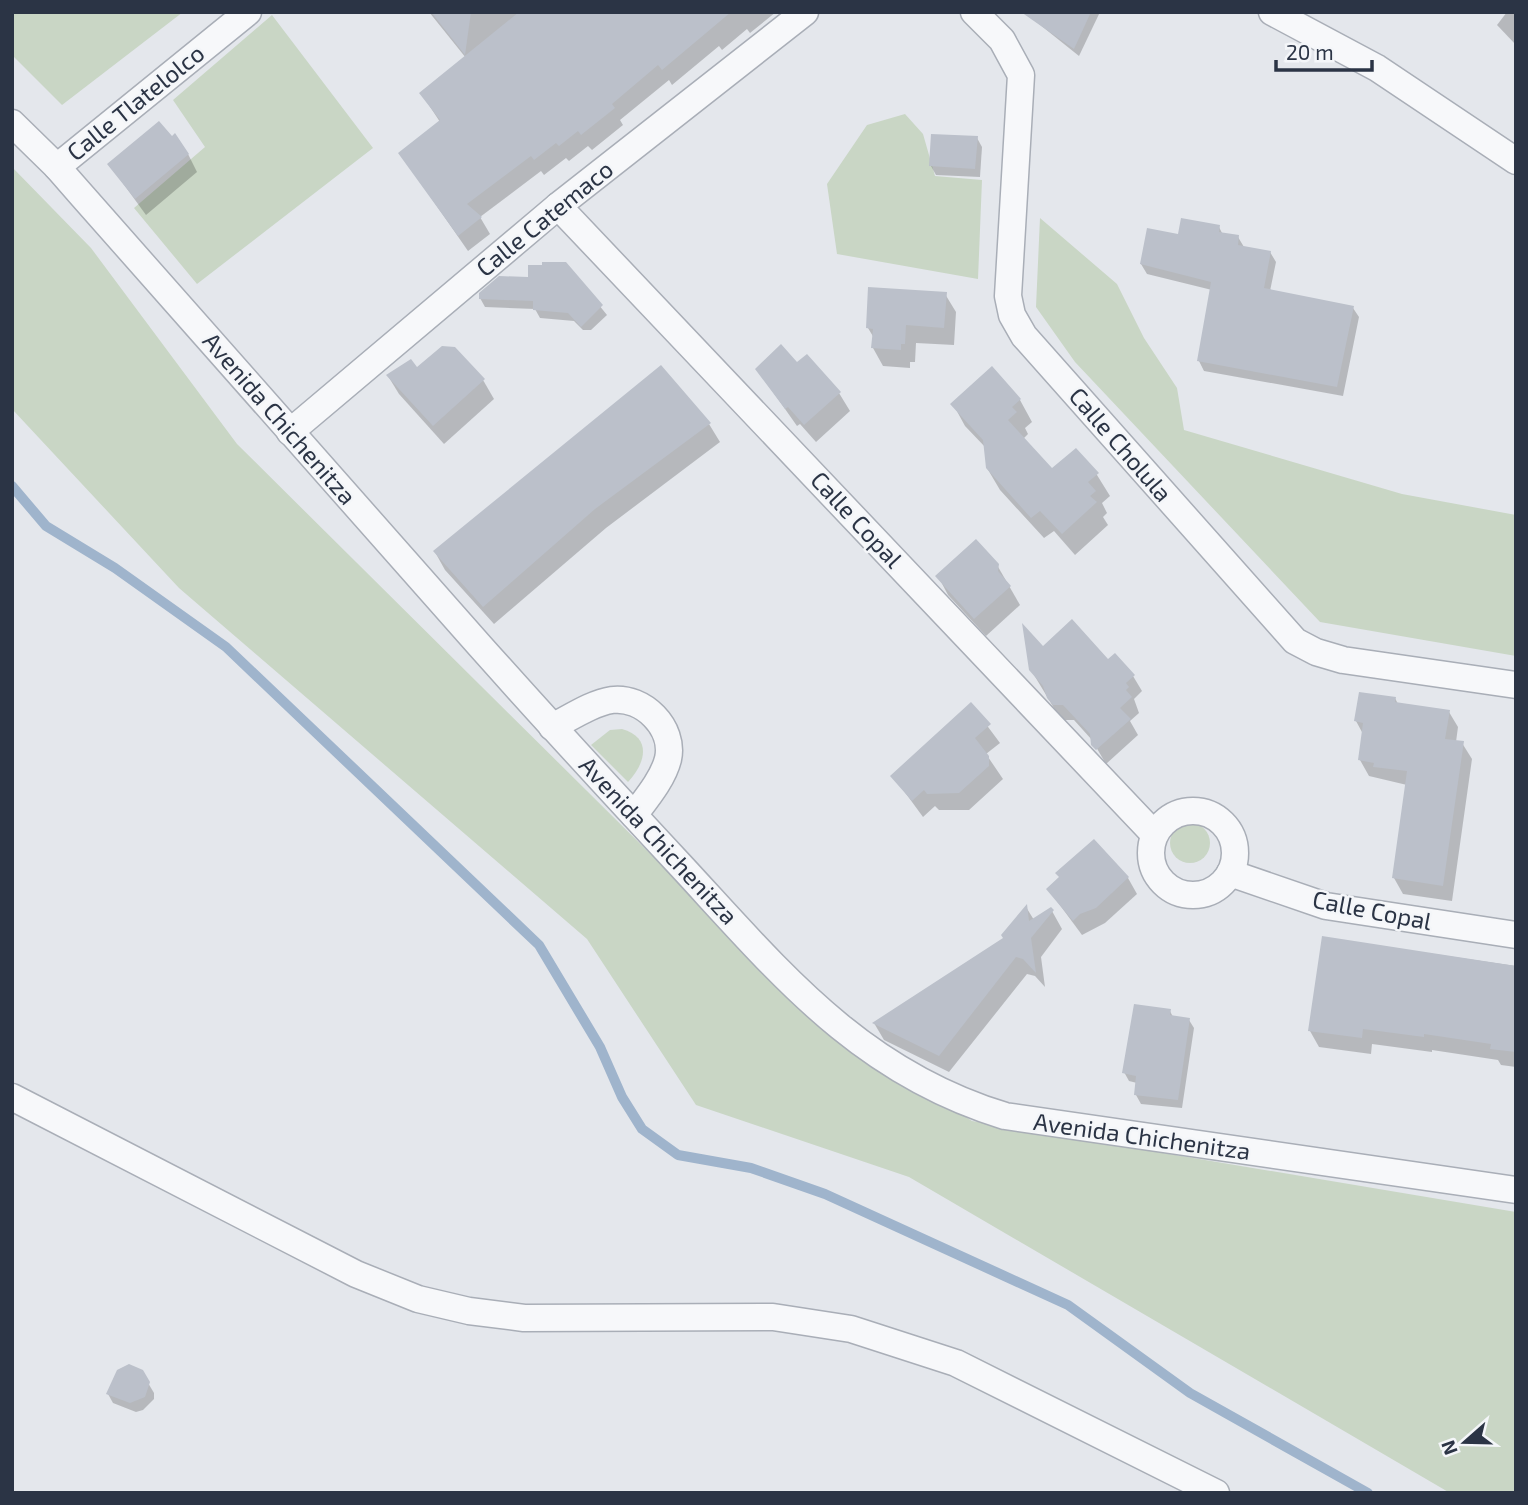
<svg xmlns="http://www.w3.org/2000/svg" width="1528" height="1505" font-family="'Exo 2',sans-serif">
	<style>
		.green { fill: #c9d6c5 }
		.shadow { fill: #0003 }
		.lines { fill: none; stroke-linecap: round; stroke-linejoin: round }
		.stream { stroke: #9fb4cc; stroke-width: 10 }
		.building { fill: #bbc0ca }
		.street-casing { stroke: #a9aeb7; stroke-width: 29 }
		.street { stroke: #f7f8fa; stroke-width: 26 }
		.labels { text-anchor: middle; stroke-width: 5; stroke-linejoin: round; paint-order: stroke }
		.street-label { font-size: 24px; fill: #2b3445; stroke: #f4f6f9 }
	</style>
	<rect width="100%" height="100%" fill="#e4e7ec"/>
	<g class="green">
		<path d="M 12,12 L 183,12 L 62,105 L 12,55 Z"/>
		<path d="M 272,15 L 373,148 L 197,284 L 134,208 L 205,147 L 173,100 Z"/>
		<path d="M 905,114 L 923,134 L 935,176 L 982,180 L 978,279 L 837,254 L 827,184 L 867,125 Z"/>
		<path d="M 12,167 L 91,248 L 237,444 L 818,1020 L 972,1121 L 1516,1212 L 1516,1493 L 1450,1493 L 909,1177 L 696,1105 L 587,939 L 179,588 L 12,409 Z"/>
		<path d="M 1040,218 L 1117,284 L 1144,338 L 1177,388 L 1184,430 L 1402,494 L 1516,515 L 1516,656 L 1320,622 L 1075,362 L 1036,307 Z"/>
		<path d="M 622,729 C 653,738 645,764 628,782 L 591,745 L 610,730 Z"/>
		<circle cx="1190" cy="843" r="20"/>
	</g>
	<g class="shadow">
		<path d="M 429,12 L 776,12 L 750,33 L 747,29 L 722,50 L 719,46 L 672,85 L 669,80 L 620,120 L 623,125 L 592,150 L 588,146 L 569,161 L 566,158 L 544,175 L 541,171 L 480,217 L 490,234 L 468,251 L 400,153 L 440,122 L 421,93 L 466,58 Z"/>
		<path d="M 1024,12 L 1100,12 L 1079,56 Z"/>
		<path d="M 1507,12 L 1516,12 L 1516,45 L 1497,25 Z"/>
		<path d="M 977,138 L 982,147 L 980,177 L 936,175 L 931,166 Z"/>
		<path d="M 188,154 L 197,172 L 146,215 L 109,164 Z"/>
		<path d="M 1219,227 L 1223,235 L 1238,237 L 1244,247 L 1270,252 L 1276,262 L 1270,291 L 1353,308 L 1359,317 L 1343,396 L 1204,371 L 1199,361 L 1212,290 L 1147,274 L 1141,264 L 1179,236 Z"/>
		<path d="M 566,264 L 607,315 L 591,330 L 583,330 L 574,321 L 540,318 L 535,309 L 485,307 L 480,298 Z"/>
		<path d="M 945,294 L 956,312 L 954,345 L 916,343 L 915,362 L 910,362 L 910,368 L 883,366 L 873,348 L 874,338 L 868,328 Z"/>
		<path d="M 797,365 L 839,393 L 850,411 L 816,442 L 800,424 L 797,426 L 757,369 Z"/>
		<path d="M 417,369 L 483,380 L 494,399 L 444,444 L 399,394 L 388,376 Z"/>
		<path d="M 992,369 L 1020,400 L 1032,422 L 1025,428 L 1028,434 L 1023,439 L 1051,470 L 1076,451 L 1097,475 L 1110,496 L 1102,503 L 1107,513 L 1103,517 L 1108,525 L 1075,555 L 1054,531 L 1044,538 L 1000,490 L 987,468 L 986,448 L 965,426 L 953,404 Z"/>
		<path d="M 709,424 L 720,442 L 606,528 L 494,624 L 445,570 L 435,552 Z"/>
		<path d="M 997,565 L 1020,605 L 986,636 L 948,595 L 938,576 Z"/>
		<path d="M 1043,649 L 1108,662 L 1133,676 L 1142,691 L 1134,699 L 1139,713 L 1130,721 L 1138,735 L 1106,764 L 1092,740 L 1074,720 L 1064,720 L 1057,713 L 1031,670 Z"/>
		<path d="M 1395,698 L 1398,704 L 1449,712 L 1458,727 L 1456,742 L 1462,743 L 1472,759 L 1452,901 L 1403,894 L 1394,878 L 1407,785 L 1369,776 L 1360,760 L 1363,734 L 1356,721 Z"/>
		<path d="M 971,704 L 1000,743 L 986,754 L 1003,779 L 969,810 L 939,810 L 935,806 L 923,817 L 893,776 Z"/>
		<path d="M 1094,841 L 1128,878 L 1137,894 L 1105,923 L 1082,935 L 1048,889 Z"/>
		<path d="M 1026,907 L 1034,920 L 1052,911 L 1062,929 L 1041,957 L 1045,987 L 1035,976 L 1027,974 L 949,1072 L 884,1040 L 874,1023 L 1005,939 Z"/>
		<path d="M 1323,938 L 1516,966 L 1516,1067 L 1501,1065 L 1498,1060 L 1432,1050 L 1432,1052 L 1372,1044 L 1371,1054 L 1319,1047 L 1310,1031 Z"/>
		<path d="M 1170,1011 L 1173,1017 L 1189,1020 L 1194,1028 L 1182,1108 L 1141,1104 L 1136,1095 L 1137,1083 L 1129,1081 L 1124,1072 Z"/>
		<path d="M 141,1371 L 154,1393 L 154,1399 L 143,1410 L 136,1412 L 113,1403 L 108,1394 Z"/>
	</g>
	<g class="lines">
		<path class="stream" d="M 12,486 L 46,526 L 115,568 L 226,647 L 539,945 L 600,1047 L 622,1097 L 642,1129 L 678,1155 L 751,1168 L 825,1194 L 1068,1305 L 1190,1393 L 1368,1493"/>
	</g>
	<g class="building">
		<path d="M 431,12 L 471,12 L 465,55 Z"/>
		<path d="M 519,12 L 731,12 L 662,70 L 658,65 L 612,104 L 615,108 L 581,135 L 578,131 L 559,146 L 556,143 L 534,160 L 531,156 L 467,204 L 482,217 L 458,236 L 398,153 L 440,120 L 419,93 Z"/>
		<path d="M 1021,12 L 1091,12 L 1074,49 Z"/>
		<path d="M 159,121 L 172,136 L 175,133 L 189,154 L 135,199 L 107,164 Z"/>
		<path d="M 931,134 L 978,136 L 975,169 L 929,166 Z"/>
		<path d="M 1181,218 L 1220,225 L 1219,232 L 1239,235 L 1238,245 L 1271,251 L 1264,288 L 1354,306 L 1337,387 L 1197,361 L 1211,282 L 1140,264 L 1147,228 L 1178,234 Z"/>
		<path d="M 542,262 L 566,262 L 603,305 L 581,327 L 568,313 L 533,310 L 533,301 L 479,299 L 479,293 L 499,276 L 528,277 L 528,265 L 542,265 Z"/>
		<path d="M 868,287 L 947,292 L 944,328 L 906,325 L 905,344 L 901,344 L 901,350 L 871,348 L 873,329 L 866,328 Z"/>
		<path d="M 781,344 L 797,362 L 807,354 L 841,392 L 804,425 L 788,407 L 785,409 L 755,369 Z"/>
		<path d="M 442,346 L 455,347 L 485,379 L 433,426 L 386,375 L 411,359 L 417,367 Z"/>
		<path d="M 661,365 L 711,423 L 595,509 L 483,607 L 433,551 Z"/>
		<path d="M 992,366 L 1021,399 L 1012,407 L 1017,412 L 1008,420 L 1052,468 L 1076,448 L 1099,473 L 1088,482 L 1096,491 L 1090,496 L 1097,502 L 1062,534 L 1040,511 L 1031,518 L 986,468 L 983,440 L 950,404 Z"/>
		<path d="M 976,539 L 999,564 L 998,571 L 1011,586 L 974,619 L 935,576 Z"/>
		<path d="M 1072,619 L 1108,659 L 1115,653 L 1135,675 L 1126,683 L 1129,687 L 1126,690 L 1132,697 L 1120,708 L 1131,719 L 1096,750 L 1091,745 L 1090,734 L 1063,705 L 1053,705 L 1047,698 L 1043,686 L 1029,670 L 1022,623 L 1043,646 Z"/>
		<path d="M 1359,692 L 1396,697 L 1395,702 L 1450,710 L 1445,739 L 1464,741 L 1443,886 L 1392,878 L 1407,771 L 1373,767 L 1374,763 L 1358,760 L 1363,723 L 1354,721 Z"/>
		<path d="M 971,702 L 991,724 L 975,738 L 989,756 L 989,766 L 959,793 L 927,794 L 924,790 L 912,801 L 890,776 Z"/>
		<path d="M 1094,839 L 1129,877 L 1096,908 L 1080,914 L 1073,921 L 1046,889 L 1059,877 L 1055,873 Z"/>
		<path d="M 1027,904 L 1029,921 L 1051,907 L 1054,910 L 1031,938 L 1036,973 L 1023,959 L 1016,957 L 939,1056 L 872,1023 L 1003,938 L 1001,935 Z"/>
		<path d="M 1322,936 L 1516,966 L 1516,1052 L 1490,1049 L 1491,1044 L 1424,1034 L 1424,1037 L 1363,1029 L 1362,1038 L 1308,1031 Z"/>
		<path d="M 1134,1004 L 1171,1009 L 1170,1015 L 1190,1018 L 1178,1100 L 1134,1095 L 1136,1076 L 1122,1073 Z"/>
		<path d="M 129,1364 L 143,1370 L 150,1382 L 145,1397 L 130,1403 L 106,1394 L 117,1370 Z"/>
	</g>
	<g class="lines">
		<defs>
			<g id="street">
				<path d="M 974,12 L 1002,40 L 1021,75 L 1008,296 L 1012,315 L 1024,336 L 1295,641 L 1316,652 L 1343,660 L 1516,685"/>
				<path d="M 1272,12 L 1377,68 L 1516,161"/>
				<path d="M 12,123 L 57,167 C 197,327 338,486 480,646 C 546,720 614,794 682,867 C 780,973 860,1072 1005,1116 L 1516,1190"/>
				<path d="M 57,167 L 248,12"/>
				<path d="M 558,206 L 1154,834"/>
				<path d="M 290,432 L 558,206 L 805,12"/>
				<path d="M 552,727 C 570,718 592,703 612,700 C 643,696 675,728 668,759 C 663,779 646,799 634,815"/>
				<circle cx="1193" cy="853" r="42"/>
				<path d="M 1230,873 L 1326,906 L 1516,935"/>
				<path d="M 12,1097 L 356,1274 L 418,1299 L 469,1311 L 524,1318 L 773,1317 L 851,1329 L 956,1363 L 1216,1493"/>
			</g>
		</defs>
		<use href="#street" class="street-casing"/>
		<use href="#street" class="street"/>
	</g>
	<g class="labels">
		<g class="street-label">
			<text transform="translate(136 103) rotate(-39)" y="8">Calle Tlatelolco</text>
			<text transform="translate(545 219) rotate(-39)" y="8">Calle Catemaco</text>
			<text transform="translate(279 419) rotate(49)" y="8">Avenida Chichenitza</text>
			<text transform="translate(1120 445) rotate(49)" y="8">Calle Cholula</text>
			<text transform="translate(856 520) rotate(47)" y="8">Calle Copal</text>
			<text transform="translate(658 841) rotate(47)" y="8">Avenida Chichenitza</text>
			<text transform="translate(1372 911) rotate(11)" y="8">Calle Copal</text>
			<text transform="translate(1142 1137) rotate(8)" y="8">Avenida Chichenitza</text>
		</g>
	</g>
	<rect width="1528" height="1505" fill="none" stroke="#2b3445" stroke-width="28"/>
	<g transform="translate(1465 1442) rotate(250)" stroke="#f4f6f9" stroke-width="5" paint-order="stroke">
	<path d="M0-5L12 26L0 18L-12 26Z" fill="#2b3445"/>
	<text y="-10" font-size="19" font-weight="bold" text-anchor="middle" fill="#2b3445">N</text>
	</g>
	<path d="M1276 60v10h96v-10" fill="none" stroke="#2b3445" stroke-width="3.5"/>
	<text x="1286" y="60" font-size="21" fill="#2b3445" stroke="#f4f6f9" stroke-width="5" paint-order="stroke">20 m</text>
</svg>
